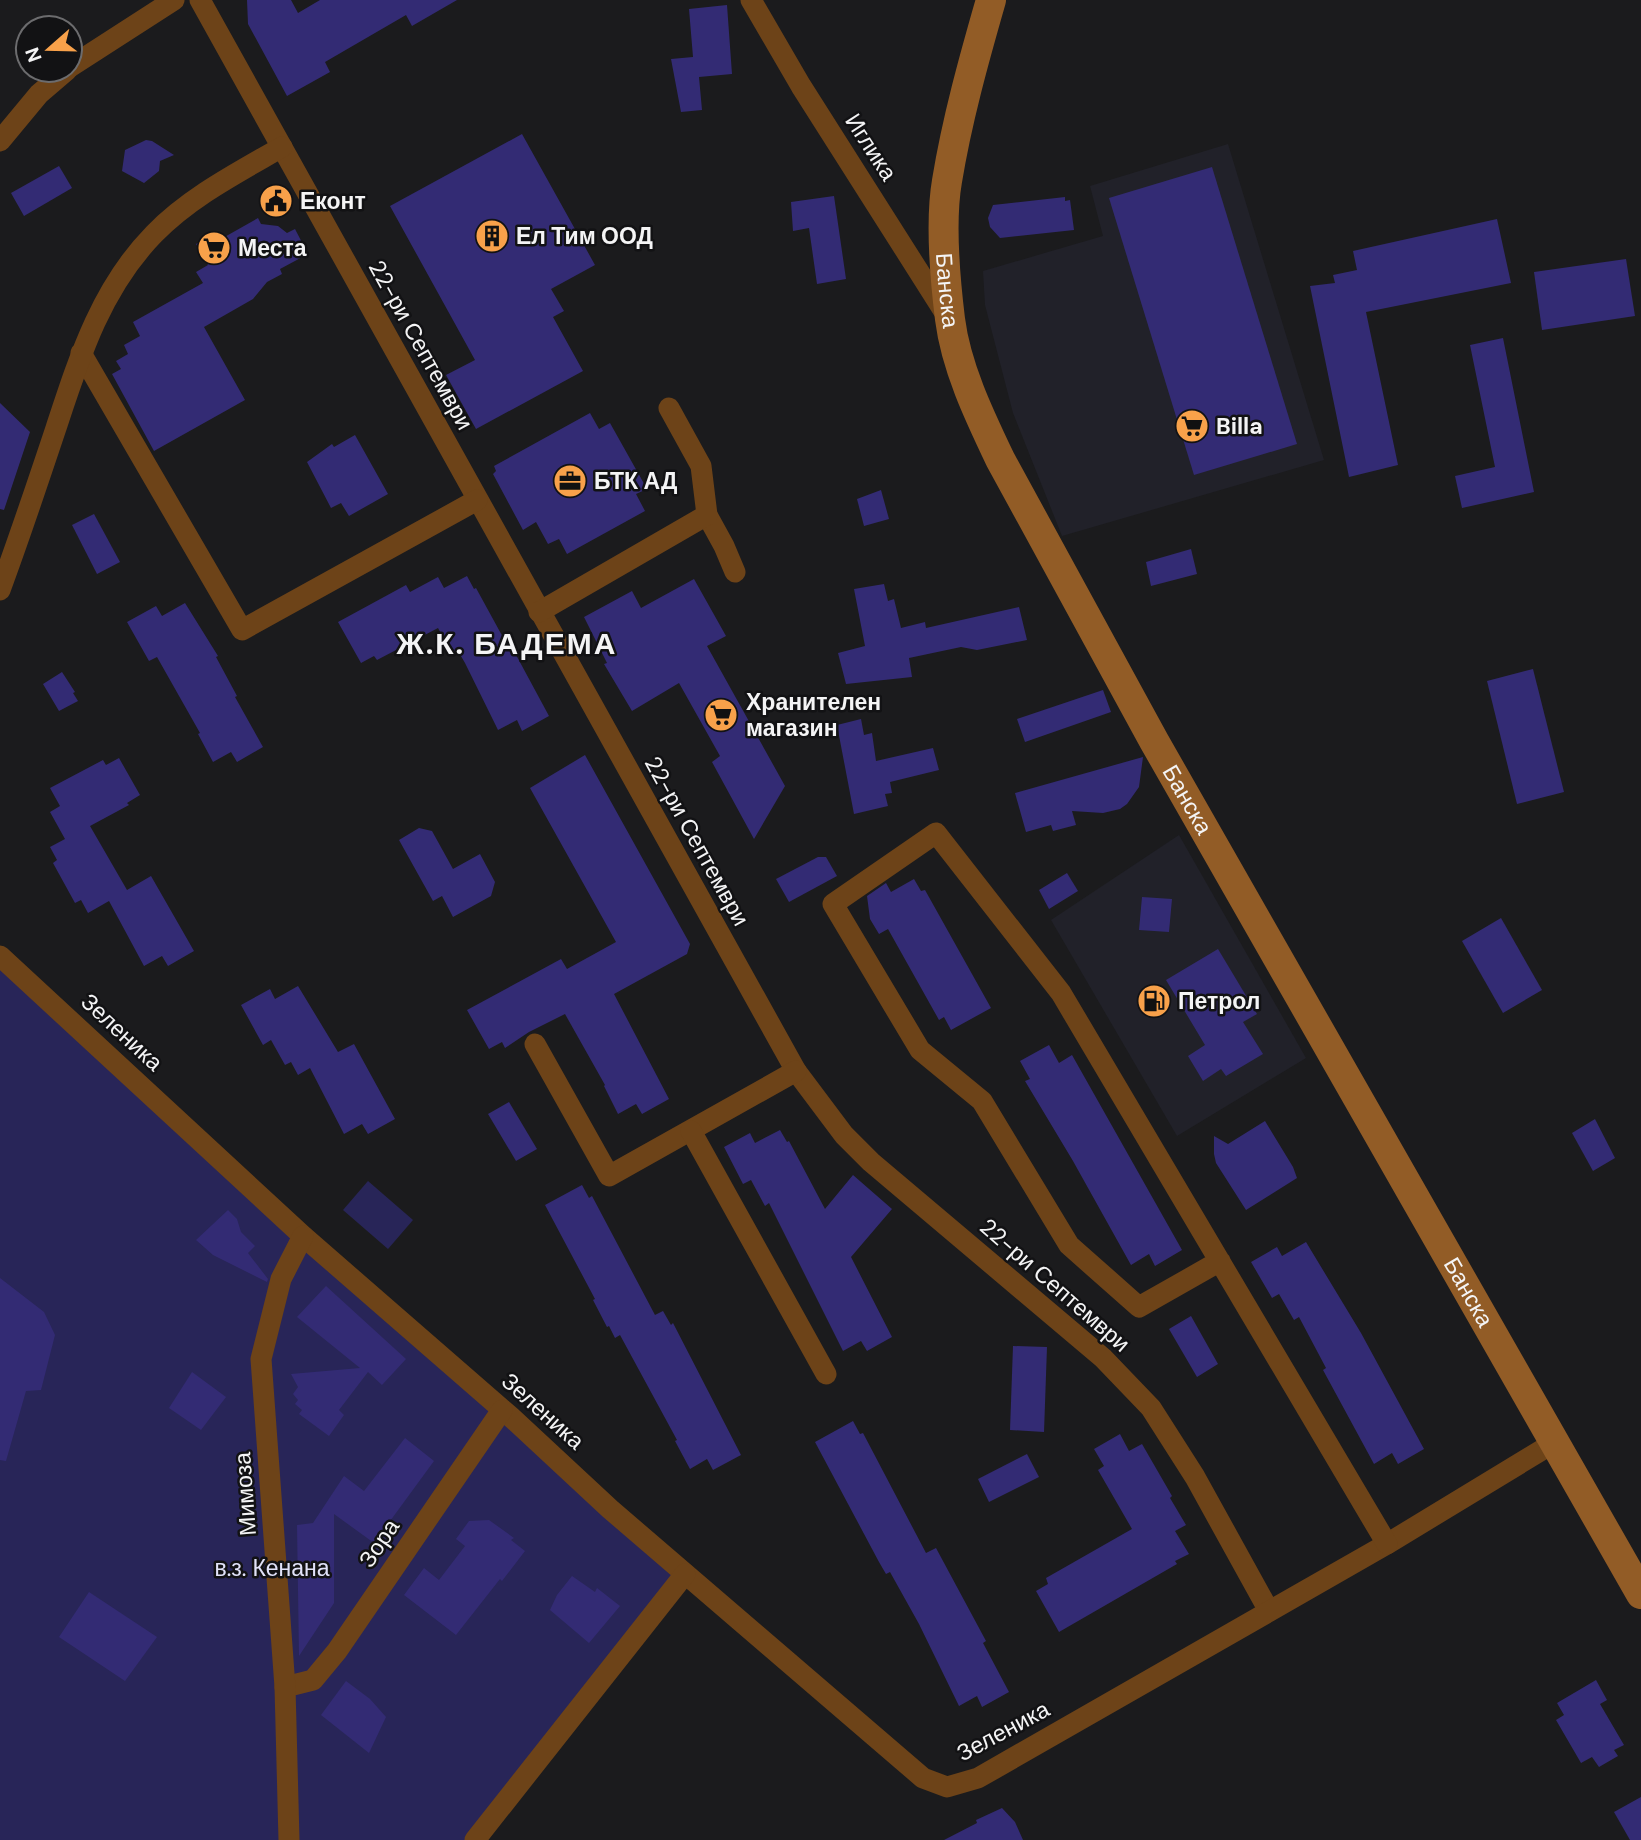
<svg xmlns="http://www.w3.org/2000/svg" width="1641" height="1840" font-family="'DM Sans',sans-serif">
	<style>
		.built { fill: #212129 }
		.green { fill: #282558 }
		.building { fill: #332b74 }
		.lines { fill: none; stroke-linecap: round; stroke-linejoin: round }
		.street { stroke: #6d4318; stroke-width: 21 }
		.secondary { stroke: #925c26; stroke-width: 30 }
		.labels { text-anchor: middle; stroke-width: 5; stroke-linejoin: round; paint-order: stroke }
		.street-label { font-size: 23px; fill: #f4f4f5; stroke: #121214 }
		.poi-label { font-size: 23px; font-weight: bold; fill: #f4f4f5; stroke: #121214; text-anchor: start }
		.park-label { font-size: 23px; fill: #e1e2f9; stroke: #121214 }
		.district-label { font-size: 30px; font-weight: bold; letter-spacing: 2px; fill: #f4f4f5; stroke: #121214 }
	</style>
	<rect width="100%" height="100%" fill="#1b1b1d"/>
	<g class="built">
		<path d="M 1228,144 L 1324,460 L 1062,536 L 1013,413 L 985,305 L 983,271 L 1103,236 L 1090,186 Z"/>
		<path d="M 1179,835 L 1306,1058 L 1177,1136 L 1051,920 Z"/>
	</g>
	<g class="green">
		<path d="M 0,953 L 685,1574 L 482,1840 L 0,1840 Z"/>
		<path d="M 368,1181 L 413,1220 L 388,1249 L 343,1210 Z"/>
	</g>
	<g class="building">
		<path d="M 247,0 L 291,0 L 298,13 L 320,0 L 457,0 L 412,26 L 406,15 L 325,62 L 330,72 L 287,96 L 248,24 Z"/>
		<path d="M 727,5 L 732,74 L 699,77 L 702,110 L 681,112 L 671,59 L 693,57 L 689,9 Z"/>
		<path d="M 522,134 L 595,265 L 551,289 L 564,311 L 553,317 L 583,371 L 476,429 L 446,375 L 475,360 L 390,206 Z"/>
		<path d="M 146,140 L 152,141 L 174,155 L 160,161 L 159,171 L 144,183 L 122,171 L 125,150 Z"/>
		<path d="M 59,166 L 72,188 L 24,216 L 11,193 Z"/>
		<path d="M 1212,167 L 1297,444 L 1194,475 L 1109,198 Z"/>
		<path d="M 834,196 L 846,279 L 817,284 L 809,228 L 793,231 L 791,202 Z"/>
		<path d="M 1065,197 L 1065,201 L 1070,200 L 1074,230 L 1000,238 L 990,227 L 988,218 L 993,205 Z"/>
		<path d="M 258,218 L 261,224 L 278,226 L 287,233 L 295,229 L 308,254 L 280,269 L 282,274 L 267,282 L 253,299 L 204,327 L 245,400 L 154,451 L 112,374 L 121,369 L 116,361 L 128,354 L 124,345 L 140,336 L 133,322 L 203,283 L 196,272 L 208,265 L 196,244 L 217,232 L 221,239 Z"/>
		<path d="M 1497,219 L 1511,283 L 1366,312 L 1398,465 L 1349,477 L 1310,286 L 1335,283 L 1333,275 L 1357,270 L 1353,251 Z"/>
		<path d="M 1626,259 L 1635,316 L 1542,330 L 1534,272 Z"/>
		<path d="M 1503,338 L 1534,492 L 1462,508 L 1455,476 L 1495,467 L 1470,345 Z"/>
		<path d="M 0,403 L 30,432 L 4,510 L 0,509 Z"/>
		<path d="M 590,413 L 599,429 L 610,423 L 647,489 L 636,494 L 645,511 L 567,554 L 559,539 L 548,544 L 536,522 L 523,530 L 493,474 L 496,471 L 494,466 Z"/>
		<path d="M 355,435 L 388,494 L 349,516 L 341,503 L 331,508 L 307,462 L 332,444 L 334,447 Z"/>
		<path d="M 881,490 L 889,519 L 864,526 L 857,499 Z"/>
		<path d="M 94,514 L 120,562 L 97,574 L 72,525 Z"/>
		<path d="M 1191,549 L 1197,574 L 1151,586 L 1146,562 Z"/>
		<path d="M 467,576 L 474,589 L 476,588 L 505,641 L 508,640 L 549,716 L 522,731 L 517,720 L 498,730 L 465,663 L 458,651 L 452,654 L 438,628 L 377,660 L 374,656 L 361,663 L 338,622 L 406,585 L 410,592 L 438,577 L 444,588 Z"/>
		<path d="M 694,579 L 726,636 L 707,646 L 785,786 L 754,839 L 712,762 L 720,756 L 679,683 L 632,711 L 604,664 L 607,663 L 584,617 L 632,591 L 641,608 Z"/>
		<path d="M 884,584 L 888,601 L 894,599 L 901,628 L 925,622 L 926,628 L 1019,607 L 1027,640 L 977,650 L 961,647 L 909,658 L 912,677 L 846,684 L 838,653 L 865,646 L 854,589 Z"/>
		<path d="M 185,603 L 218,656 L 216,657 L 237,696 L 235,697 L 263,747 L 237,762 L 231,752 L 213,762 L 198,734 L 200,733 L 157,657 L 149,661 L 127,622 L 156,606 L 162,616 Z"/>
		<path d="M 1533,669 L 1564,792 L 1517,804 L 1487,681 Z"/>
		<path d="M 62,672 L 75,692 L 73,693 L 78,701 L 59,711 L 43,684 Z"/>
		<path d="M 1103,690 L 1111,712 L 1025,742 L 1017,719 Z"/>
		<path d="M 861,719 L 864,735 L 872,733 L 876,761 L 933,748 L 939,770 L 890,782 L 892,793 L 885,794 L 888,806 L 854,814 L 837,725 Z"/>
		<path d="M 585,755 L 690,944 L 687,954 L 614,994 L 669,1099 L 642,1114 L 636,1104 L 618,1114 L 604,1086 L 605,1085 L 565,1014 L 529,1032 L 505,1048 L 502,1042 L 489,1049 L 467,1010 L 561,959 L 567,969 L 616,942 L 530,788 Z"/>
		<path d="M 1143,757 L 1139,787 L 1127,804 L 1120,809 L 1103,813 L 1072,811 L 1076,825 L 1053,831 L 1051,825 L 1026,832 L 1015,793 Z"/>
		<path d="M 119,758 L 140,795 L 127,803 L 129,805 L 90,826 L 127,890 L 151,876 L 194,951 L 168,966 L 162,956 L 144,966 L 109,901 L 88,913 L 81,900 L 75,903 L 53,863 L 57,860 L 50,847 L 65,839 L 50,812 L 60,806 L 50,788 L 103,760 L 106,765 Z"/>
		<path d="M 419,828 L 432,831 L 453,869 L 480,854 L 495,882 L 491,896 L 453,917 L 442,896 L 433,901 L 399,840 Z"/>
		<path d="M 818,857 L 826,857 L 837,876 L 789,902 L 776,879 Z"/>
		<path d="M 1067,873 L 1078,891 L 1049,909 L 1039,890 Z"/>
		<path d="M 914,879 L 921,891 L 925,890 L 991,1008 L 951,1030 L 944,1017 L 939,1020 L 888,929 L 879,934 L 870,919 L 867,896 L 886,883 L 891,892 Z"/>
		<path d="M 1142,897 L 1172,899 L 1169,932 L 1139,930 Z"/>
		<path d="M 1501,918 L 1542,990 L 1503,1013 L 1462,941 Z"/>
		<path d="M 1218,949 L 1257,1014 L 1243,1022 L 1263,1054 L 1226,1076 L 1221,1069 L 1203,1081 L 1188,1056 L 1205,1045 L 1166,980 Z"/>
		<path d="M 298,986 L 338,1052 L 354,1044 L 395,1119 L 368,1134 L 362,1124 L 344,1134 L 310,1068 L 298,1075 L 291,1062 L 285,1065 L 271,1040 L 263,1045 L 241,1005 L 270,989 L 275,999 Z"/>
		<path d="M 1049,1045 L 1059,1063 L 1072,1055 L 1182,1250 L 1155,1266 L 1149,1254 L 1131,1265 L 1073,1161 L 1025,1081 L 1030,1079 L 1020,1061 Z"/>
		<path d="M 509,1102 L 537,1149 L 516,1161 L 488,1114 Z"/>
		<path d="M 1595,1119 L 1615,1158 L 1593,1171 L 1572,1133 Z"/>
		<path d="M 1265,1121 L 1293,1167 L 1297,1178 L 1246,1210 L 1216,1163 L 1214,1154 L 1214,1136 L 1228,1144 Z"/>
		<path d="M 780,1130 L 787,1142 L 789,1141 L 825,1209 L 853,1175 L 892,1209 L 851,1257 L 892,1337 L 867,1351 L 861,1341 L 843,1351 L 769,1203 L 765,1206 L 751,1180 L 743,1184 L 724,1147 L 750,1133 L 755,1143 Z"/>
		<path d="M 582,1185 L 589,1198 L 592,1196 L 655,1315 L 663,1311 L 671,1325 L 673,1323 L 741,1455 L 713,1470 L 707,1459 L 690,1469 L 675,1441 L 677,1440 L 620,1335 L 615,1338 L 609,1326 L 607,1327 L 593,1300 L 595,1299 L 545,1205 Z"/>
		<path d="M 228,1210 L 237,1219 L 241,1232 L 255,1246 L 248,1253 L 268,1279 L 267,1282 L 213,1255 L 196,1240 Z"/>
		<path d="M 1306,1242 L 1361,1333 L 1424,1449 L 1398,1464 L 1392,1453 L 1374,1464 L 1323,1370 L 1326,1368 L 1299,1317 L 1294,1320 L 1279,1294 L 1272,1298 L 1251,1262 L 1277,1247 L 1282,1256 Z"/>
		<path d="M 0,1278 L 44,1312 L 55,1335 L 41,1390 L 26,1391 L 6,1461 L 0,1460 Z"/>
		<path d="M 326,1286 L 406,1359 L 382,1385 L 368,1372 L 339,1410 L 344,1415 L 329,1436 L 299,1414 L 302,1410 L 295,1404 L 298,1400 L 293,1394 L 298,1387 L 291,1374 L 360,1368 L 297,1317 Z"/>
		<path d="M 1191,1316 L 1218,1364 L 1197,1377 L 1169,1329 Z"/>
		<path d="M 1013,1346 L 1047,1347 L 1044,1432 L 1010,1430 Z"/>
		<path d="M 192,1372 L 226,1397 L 201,1430 L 169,1408 Z"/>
		<path d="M 853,1421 L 860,1434 L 863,1433 L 926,1553 L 936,1548 L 986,1641 L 983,1643 L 1009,1692 L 982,1707 L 977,1696 L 959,1706 L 919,1624 L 890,1572 L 886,1574 L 879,1562 L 815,1442 Z"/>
		<path d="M 1120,1434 L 1129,1451 L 1142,1444 L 1172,1496 L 1170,1498 L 1186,1525 L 1175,1531 L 1189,1554 L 1175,1561 L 1177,1564 L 1059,1632 L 1036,1591 L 1048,1584 L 1046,1578 L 1132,1529 L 1098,1470 L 1104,1466 L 1094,1449 Z"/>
		<path d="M 405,1438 L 434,1461 L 374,1543 L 334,1514 L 334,1603 L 299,1656 L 297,1525 L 313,1523 L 344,1476 L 364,1491 Z"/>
		<path d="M 1027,1454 L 1039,1477 L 989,1502 L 978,1479 Z"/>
		<path d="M 489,1520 L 514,1538 L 511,1540 L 525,1551 L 502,1581 L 500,1579 L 456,1635 L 404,1595 L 424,1568 L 439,1580 L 465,1546 L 456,1539 L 469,1521 Z"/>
		<path d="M 572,1576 L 595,1592 L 597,1588 L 620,1606 L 589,1643 L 550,1610 L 557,1595 Z"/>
		<path d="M 89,1592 L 157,1637 L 125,1681 L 59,1637 Z"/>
		<path d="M 1596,1680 L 1607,1700 L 1600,1704 L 1624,1745 L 1614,1750 L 1618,1756 L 1599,1767 L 1592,1757 L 1581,1763 L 1556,1720 L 1564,1715 L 1557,1703 Z"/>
		<path d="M 346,1681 L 370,1699 L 386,1717 L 369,1753 L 321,1715 Z"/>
		<path d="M 1641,1797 L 1641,1840 L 1630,1840 L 1614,1812 Z"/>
		<path d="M 1002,1808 L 1015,1822 L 1023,1840 L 944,1840 L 977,1823 L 976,1820 Z"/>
	</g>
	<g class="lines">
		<g class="street">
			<path d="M 200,0 L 796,1071 L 844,1135 L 871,1162 L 1103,1358 L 1151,1408 L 1195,1477 L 1269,1611"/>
			<path d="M 751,0 L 801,86 L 947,316"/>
			<path d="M 70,67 L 174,0"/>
			<path d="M 0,141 L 39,94 L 67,70"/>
			<path d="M 81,353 L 242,630 L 477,500"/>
			<path d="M 707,515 L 724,546 L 735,572"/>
			<path d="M 0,590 C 20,536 38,482 56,428 C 79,358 101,288 154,234 C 190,197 237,173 282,147"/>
			<path d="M 539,612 L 707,515 L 701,466 L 669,408"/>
			<path d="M 0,956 L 303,1236 L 511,1417 L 610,1509 L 923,1778 L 947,1787 L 978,1778 L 1387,1544 L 1555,1442"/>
			<path d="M 535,1044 L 609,1176 L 796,1071"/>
			<path d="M 691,1131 L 826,1374"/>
			<path d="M 1220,1261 L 1139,1307 L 1069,1245 L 982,1101 L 920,1050 L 833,904 L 936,833 L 1061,993 L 1387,1544"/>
			<path d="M 285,1687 L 313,1680 L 337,1651 L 502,1410"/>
			<path d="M 289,1840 L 285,1687 L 261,1359 L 281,1279 L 303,1236"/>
			<path d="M 475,1840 L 685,1574"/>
		</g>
		<path class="secondary" id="s1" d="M 991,0 C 974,59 957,120 947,181 C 940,221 945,278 950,319 C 956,367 979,415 1000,459 L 1154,741 L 1641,1594"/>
	</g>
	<defs>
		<symbol id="civic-disc" viewBox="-11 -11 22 22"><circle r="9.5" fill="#f8a14a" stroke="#121214"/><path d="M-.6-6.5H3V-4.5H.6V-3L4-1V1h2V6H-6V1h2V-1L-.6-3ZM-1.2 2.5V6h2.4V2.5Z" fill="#111"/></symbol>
		<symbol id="building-disc" viewBox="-11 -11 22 22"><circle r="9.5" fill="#f8a14a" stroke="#121214"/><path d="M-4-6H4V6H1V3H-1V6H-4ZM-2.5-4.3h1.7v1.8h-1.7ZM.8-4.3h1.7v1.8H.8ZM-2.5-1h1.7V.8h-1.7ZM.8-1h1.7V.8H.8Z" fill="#111"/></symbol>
		<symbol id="supermarket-disc" viewBox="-11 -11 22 22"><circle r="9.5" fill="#f8a14a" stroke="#121214"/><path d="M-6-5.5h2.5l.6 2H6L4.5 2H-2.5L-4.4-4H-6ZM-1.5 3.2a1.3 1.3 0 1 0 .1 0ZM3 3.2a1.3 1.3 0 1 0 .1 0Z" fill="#111"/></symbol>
		<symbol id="office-disc" viewBox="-11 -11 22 22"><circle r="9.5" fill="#f8a14a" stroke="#121214"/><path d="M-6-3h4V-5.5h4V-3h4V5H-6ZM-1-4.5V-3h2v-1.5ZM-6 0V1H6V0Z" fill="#111"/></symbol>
		<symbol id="fuel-disc" viewBox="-11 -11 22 22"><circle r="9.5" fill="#f8a14a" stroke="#121214"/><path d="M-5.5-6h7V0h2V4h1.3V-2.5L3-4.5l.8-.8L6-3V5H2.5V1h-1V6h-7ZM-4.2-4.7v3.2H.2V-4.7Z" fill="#111"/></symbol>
	</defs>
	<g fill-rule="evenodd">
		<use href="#civic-disc" x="257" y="182" width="38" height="38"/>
		<use href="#building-disc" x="473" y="217" width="38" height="38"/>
		<use href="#supermarket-disc" x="195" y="229" width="38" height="38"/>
		<use href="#supermarket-disc" x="1173" y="407" width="38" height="38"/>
		<use href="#office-disc" x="551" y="462" width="38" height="38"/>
		<use href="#supermarket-disc" x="702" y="696" width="38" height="38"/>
		<use href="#fuel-disc" x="1135" y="982" width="38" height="38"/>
	</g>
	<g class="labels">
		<g class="street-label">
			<text transform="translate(871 147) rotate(57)" y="8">Иглика</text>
			<text dy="8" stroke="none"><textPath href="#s1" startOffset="296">Банска</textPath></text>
			<text transform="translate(421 345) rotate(61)" y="8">22-ри Септември</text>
			<text dy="8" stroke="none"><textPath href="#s1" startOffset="863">Банска</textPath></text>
			<text transform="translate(697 841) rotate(61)" y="8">22-ри Септември</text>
			<text transform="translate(122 1032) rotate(43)" y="8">Зеленика</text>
			<text transform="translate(1055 1285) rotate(41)" y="8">22-ри Септември</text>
			<text dy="8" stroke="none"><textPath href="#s1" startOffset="1430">Банска</textPath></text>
			<text transform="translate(543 1411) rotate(42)" y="8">Зеленика</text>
			<text transform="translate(245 1494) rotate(-94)" y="8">Мимоза</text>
			<text transform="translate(379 1543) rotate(-56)" y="8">Зора</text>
			<text transform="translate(1003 1731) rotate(-28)" y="8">Зеленика</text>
		</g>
		<g class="poi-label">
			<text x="300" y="209">Еконт</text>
			<text x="516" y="244">Ел Тим ООД</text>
			<text x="238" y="256">Места</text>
			<text x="1216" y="434">Billa</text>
			<text x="594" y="489">БТК АД</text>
			<text x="746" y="710">Хранителен<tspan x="746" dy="26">магазин</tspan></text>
			<text x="1178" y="1009">Петрол</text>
		</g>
		<g class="park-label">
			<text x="272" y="1576">в.з. Кенана</text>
		</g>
		<g class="district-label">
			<text x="507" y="654">Ж.К. БАДЕМА</text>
		</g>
	</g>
	<g transform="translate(49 49) rotate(250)"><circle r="33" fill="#121214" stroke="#6c6c6e" stroke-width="2"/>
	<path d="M0-5L12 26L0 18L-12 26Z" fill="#f8a14a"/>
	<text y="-10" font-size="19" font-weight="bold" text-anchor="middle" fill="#f4f4f5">N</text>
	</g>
</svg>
